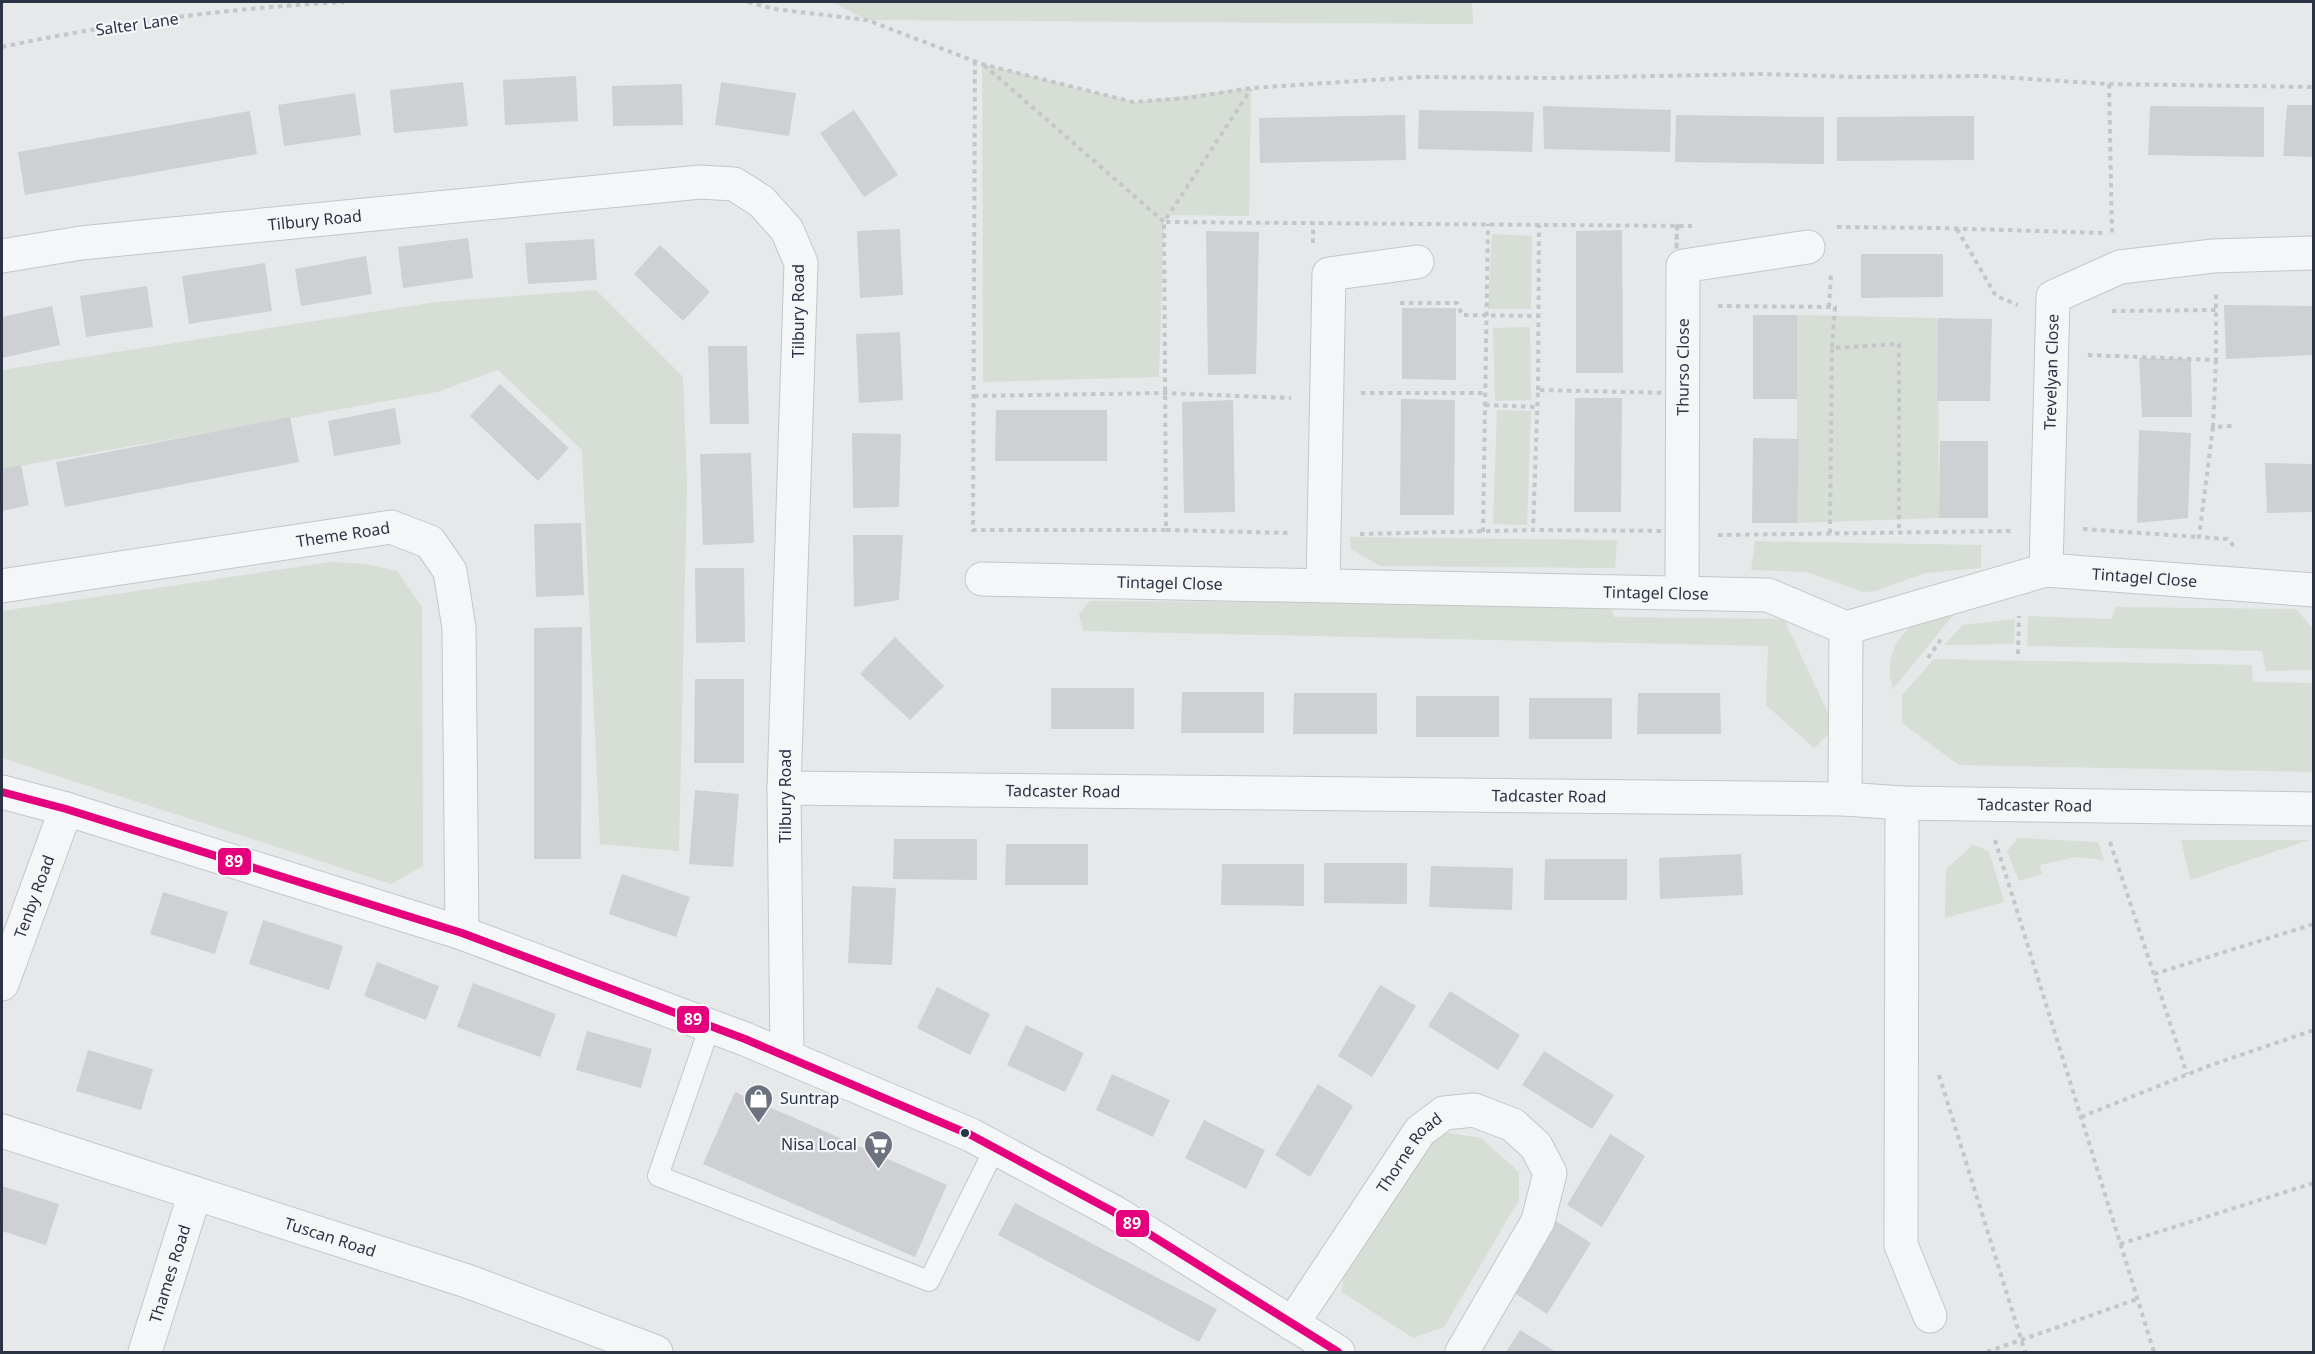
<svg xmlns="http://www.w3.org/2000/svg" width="2315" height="1354" font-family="'Noto Sans',sans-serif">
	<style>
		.green { fill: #d6ded6 }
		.building { fill: #ced0d3 }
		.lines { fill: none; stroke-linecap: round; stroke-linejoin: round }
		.lane-casing { stroke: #c4c6c8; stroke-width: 22 }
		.street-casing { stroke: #c4c6c8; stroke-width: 35 }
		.path { stroke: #c5c6ca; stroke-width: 4; stroke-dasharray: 4.5 4.5; stroke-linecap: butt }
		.lane { stroke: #f5f6f7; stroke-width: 20 }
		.street { stroke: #f5f6f7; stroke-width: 33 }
		.bus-1-casing { stroke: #f4f6f9; stroke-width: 12 }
		.bus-1 { stroke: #e5007d; stroke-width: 8 }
		.bus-dot { fill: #2b3445; stroke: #f4f6f9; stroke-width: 2 }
		.labels { text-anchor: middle; stroke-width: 4.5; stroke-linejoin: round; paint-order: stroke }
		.street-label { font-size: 16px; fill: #2b3445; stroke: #f4f6f9 }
		.poi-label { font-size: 16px; fill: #2b3445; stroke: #f4f6f9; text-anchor: start }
		.line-badge { stroke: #f4f6f9; stroke-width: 2 }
		.badge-label { font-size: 16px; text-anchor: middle; font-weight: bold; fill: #fff }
	</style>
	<rect width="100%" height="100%" fill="#e6e8ea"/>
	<g class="green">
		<path d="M 832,2 L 1472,2 L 1473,24 L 867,20 Z"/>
		<path d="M 982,64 L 1133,102 L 1251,88 L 1249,216 L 1168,215 L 1164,222 L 1159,377 L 983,382 Z"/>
		<path d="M 1492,234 L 1532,236 L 1531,309 L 1488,309 Z"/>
		<path d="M 596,290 L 683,377 L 687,484 L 679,851 L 600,844 L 582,450 L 498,370 L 437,392 L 2,469 L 2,370 L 436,302 Z"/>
		<path d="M 1797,315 L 1938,318 L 1939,518 L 1797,523 Z"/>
		<path d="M 1530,327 L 1531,400 L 1495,401 L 1493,328 Z"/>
		<path d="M 1497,410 L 1531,411 L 1527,525 L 1493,524 Z"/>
		<path d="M 1350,537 L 1617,540 L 1615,568 L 1380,566 L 1351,549 Z"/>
		<path d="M 1755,541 L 1981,545 L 1981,568 L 1925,573 L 1875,591 L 1863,592 L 1807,572 L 1751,570 Z"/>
		<path d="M 331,562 L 366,564 L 397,571 L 422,607 L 423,866 L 391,884 L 2,758 L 2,611 Z"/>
		<path d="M 1090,601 L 1610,604 L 1614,617 L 1784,619 L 1835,728 L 1814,748 L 1766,705 L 1768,646 L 1083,631 L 1079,614 Z"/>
		<path d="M 2116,607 L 2296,609 L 2313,629 L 2313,670 L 2266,671 L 2262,651 L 2027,646 L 2028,616 L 2111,619 Z"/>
		<path d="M 1954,614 L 1893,689 C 1883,657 1898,628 1930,617 C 1937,614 1947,615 1954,614 Z"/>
		<path d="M 2015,619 L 2014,644 L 1944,645 L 1963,625 Z"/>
		<path d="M 1934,659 L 2252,665 L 2253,682 L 2313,683 L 2313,772 L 1959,765 L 1902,723 L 1902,695 Z"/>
		<path d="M 2018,838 L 2098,842 L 2104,860 L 2076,857 L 2040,865 L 2042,874 L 2019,881 L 2007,851 Z"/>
		<path d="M 2181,840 L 2309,840 L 2190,880 Z"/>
		<path d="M 1973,845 L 1989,851 L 2004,902 L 1945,918 L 1946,869 Z"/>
		<path d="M 1443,1132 L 1481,1138 L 1519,1172 L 1519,1200 L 1444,1327 L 1413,1338 L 1342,1292 L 1345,1262 L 1422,1147 Z"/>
	</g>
	<g class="building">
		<path d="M 576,76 L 578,121 L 505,125 L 503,80 Z"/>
		<path d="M 463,82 L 468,126 L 394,133 L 390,90 Z"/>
		<path d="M 721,82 L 796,93 L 789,136 L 715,125 Z"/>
		<path d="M 682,84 L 683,125 L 613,126 L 612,86 Z"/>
		<path d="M 355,93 L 361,135 L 284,146 L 278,105 Z"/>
		<path d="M 2287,105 L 2313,105 L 2313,157 L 2283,156 Z"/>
		<path d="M 1543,106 L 1671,110 L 1670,152 L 1544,149 Z"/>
		<path d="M 2150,106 L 2264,107 L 2264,157 L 2148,155 Z"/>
		<path d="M 854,110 L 898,175 L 864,197 L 820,133 Z"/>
		<path d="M 1419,110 L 1534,112 L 1532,152 L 1418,149 Z"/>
		<path d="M 250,111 L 257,154 L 25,195 L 18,152 Z"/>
		<path d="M 1405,115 L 1406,160 L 1260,163 L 1259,118 Z"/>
		<path d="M 1676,115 L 1824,117 L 1824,164 L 1675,162 Z"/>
		<path d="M 1974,116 L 1974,160 L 1837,161 L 1837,117 Z"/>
		<path d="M 900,229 L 903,295 L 860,298 L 857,231 Z"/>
		<path d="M 1622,230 L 1623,373 L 1576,373 L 1576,231 Z"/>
		<path d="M 1206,231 L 1259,232 L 1256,374 L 1208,375 Z"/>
		<path d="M 468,238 L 473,278 L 403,288 L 398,247 Z"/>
		<path d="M 594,239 L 597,280 L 528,284 L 525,243 Z"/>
		<path d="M 660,245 L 710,292 L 683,321 L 634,274 Z"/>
		<path d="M 1861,254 L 1943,254 L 1943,297 L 1861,298 Z"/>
		<path d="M 366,256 L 372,294 L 301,306 L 295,269 Z"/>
		<path d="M 265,263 L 272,311 L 189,324 L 182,276 Z"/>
		<path d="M 147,286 L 153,327 L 86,337 L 80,296 Z"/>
		<path d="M 2224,305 L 2313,306 L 2313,355 L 2226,359 Z"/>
		<path d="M 52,306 L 60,345 L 2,358 L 2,317 Z"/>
		<path d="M 1402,308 L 1456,308 L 1456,380 L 1402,379 Z"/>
		<rect x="1753" y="315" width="44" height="84"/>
		<path d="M 1938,318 L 1992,319 L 1990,401 L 1937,401 Z"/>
		<path d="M 900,332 L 903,400 L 859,403 L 856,334 Z"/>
		<path d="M 708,346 L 747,346 L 749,424 L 710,424 Z"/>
		<path d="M 2139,358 L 2191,359 L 2192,417 L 2142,417 Z"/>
		<path d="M 500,384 L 569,448 L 538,481 L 470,416 Z"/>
		<path d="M 1575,398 L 1622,398 L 1621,512 L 1574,512 Z"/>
		<path d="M 1401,399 L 1455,400 L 1454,515 L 1400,515 Z"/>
		<path d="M 1233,400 L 1235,512 L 1184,513 L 1182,402 Z"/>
		<path d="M 395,408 L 401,444 L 334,456 L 328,421 Z"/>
		<path d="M 996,410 L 1107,410 L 1107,461 L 995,461 Z"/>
		<path d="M 290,417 L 299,462 L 65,507 L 56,462 Z"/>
		<path d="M 2139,430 L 2191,433 L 2188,518 L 2137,523 Z"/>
		<path d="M 852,433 L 901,434 L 899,507 L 853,508 Z"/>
		<path d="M 1753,438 L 1799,439 L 1797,523 L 1752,523 Z"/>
		<path d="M 1940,441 L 1988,441 L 1988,518 L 1939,518 Z"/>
		<path d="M 751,453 L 754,543 L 703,545 L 700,454 Z"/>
		<path d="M 2265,463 L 2313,464 L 2313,512 L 2267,513 Z"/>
		<path d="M 21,465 L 29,505 L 2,511 L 2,469 Z"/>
		<path d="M 581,523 L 584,595 L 536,597 L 534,524 Z"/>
		<path d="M 853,535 L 903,535 L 899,600 L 854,607 Z"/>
		<path d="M 695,568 L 744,568 L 745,642 L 696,643 Z"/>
		<path d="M 582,627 L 581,859 L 534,859 L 534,628 Z"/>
		<path d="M 895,637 L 944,686 L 910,720 L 860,674 Z"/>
		<path d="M 695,679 L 744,679 L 744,763 L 694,763 Z"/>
		<rect x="1051" y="688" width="83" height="41"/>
		<path d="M 1182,692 L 1264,692 L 1264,733 L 1181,733 Z"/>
		<path d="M 1294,693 L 1377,693 L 1377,734 L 1293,734 Z"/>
		<path d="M 1638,693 L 1720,693 L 1721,734 L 1637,734 Z"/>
		<rect x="1416" y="696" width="83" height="41"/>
		<rect x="1529" y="698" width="83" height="41"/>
		<path d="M 695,790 L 739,794 L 733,867 L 689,864 Z"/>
		<path d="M 894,839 L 977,839 L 977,880 L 893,879 Z"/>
		<path d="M 1006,844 L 1088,844 L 1088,885 L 1005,885 Z"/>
		<path d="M 1741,854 L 1743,895 L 1660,899 L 1659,858 Z"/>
		<path d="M 1545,859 L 1627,859 L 1627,900 L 1544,900 Z"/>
		<path d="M 1324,863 L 1407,863 L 1407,904 L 1324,903 Z"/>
		<path d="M 1222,864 L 1304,864 L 1304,906 L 1221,905 Z"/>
		<path d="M 1431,866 L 1513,868 L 1512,910 L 1429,907 Z"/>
		<path d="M 622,874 L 690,897 L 676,937 L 609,914 Z"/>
		<path d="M 852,886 L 896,888 L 892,965 L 848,963 Z"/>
		<path d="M 163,892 L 228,912 L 215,954 L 150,934 Z"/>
		<path d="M 263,920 L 343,946 L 329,990 L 249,964 Z"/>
		<path d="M 377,962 L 439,986 L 426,1020 L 364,996 Z"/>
		<path d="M 473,983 L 556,1014 L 540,1057 L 457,1027 Z"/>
		<path d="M 1380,985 L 1416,1006 L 1372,1077 L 1338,1056 Z"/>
		<path d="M 937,987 L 990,1014 L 970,1055 L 917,1028 Z"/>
		<path d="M 1450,991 L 1520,1035 L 1498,1070 L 1428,1026 Z"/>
		<path d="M 1026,1025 L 1084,1053 L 1065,1092 L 1007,1065 Z"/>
		<path d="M 587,1031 L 652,1049 L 641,1088 L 576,1070 Z"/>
		<path d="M 88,1050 L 153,1069 L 141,1110 L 76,1091 Z"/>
		<path d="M 1544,1051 L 1614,1095 L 1592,1129 L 1522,1085 Z"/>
		<path d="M 1112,1074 L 1170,1100 L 1153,1137 L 1096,1110 Z"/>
		<path d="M 1318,1084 L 1353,1106 L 1310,1177 L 1275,1155 Z"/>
		<path d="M 735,1092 L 947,1185 L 915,1257 L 703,1164 Z"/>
		<path d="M 1204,1120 L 1265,1150 L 1246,1189 L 1185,1158 Z"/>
		<path d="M 1610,1134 L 1645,1156 L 1602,1227 L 1567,1205 Z"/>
		<path d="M 2,1186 L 59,1204 L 46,1245 L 2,1231 Z"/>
		<path d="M 1015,1203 L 1217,1309 L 1199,1342 L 998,1235 Z"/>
		<path d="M 1556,1221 L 1591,1243 L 1547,1314 L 1513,1292 Z"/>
		<path d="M 1520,1330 L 1556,1352 L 1506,1352 Z"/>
	</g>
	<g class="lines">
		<defs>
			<path id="lane" d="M 710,1026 L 658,1176 L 929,1281 L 995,1148"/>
			<g id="street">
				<path id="s1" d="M 2,256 L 81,243 L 700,182 L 734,184 L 761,201 L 787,230 L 801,263 L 784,788 L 787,1057"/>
				<path id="s2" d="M 2046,570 L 2053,297 L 2120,267 L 2213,256 L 2314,253"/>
				<path id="s3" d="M 982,579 L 1768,595 L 1846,628 L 2046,570 L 2314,590"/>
				<path id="s4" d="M 2,586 L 391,527 L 430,542 L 450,571 L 459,628 L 462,933"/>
				<path d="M 1323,586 L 1329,274 L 1417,262"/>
				<path id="s5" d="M 1682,593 L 1683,266 L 1808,247"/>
				<path id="s6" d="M 784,788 L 1845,799 L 1902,803 L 2314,809"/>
				<path d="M 2,792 L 66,809 L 462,933 L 745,1039 L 971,1135 L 1114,1212 L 1338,1352"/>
				<path d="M 1845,799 L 1846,628"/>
				<path d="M 1902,803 L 1901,1245 L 1930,1316"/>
				<path id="s7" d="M 2,984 L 66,809"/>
				<path id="s8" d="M 2,1131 L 467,1281 L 656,1352"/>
				<path id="s9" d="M 1292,1324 L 1420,1131 L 1444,1113 L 1474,1110 L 1513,1125 L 1536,1146 L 1550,1173 L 1538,1221 L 1462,1352"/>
				<path id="s10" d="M 145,1352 L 195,1193"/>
			</g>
		</defs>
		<use href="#lane" class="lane-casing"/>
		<use href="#street" class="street-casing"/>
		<g class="path">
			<path d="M 748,2 L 774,9 L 867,20 L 982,64 L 1133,102 L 1187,98 L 1251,88 L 1418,77 L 1550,78 L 1763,74 L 1856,77 L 1983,76 L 2109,84 L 2314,87"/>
			<path d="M 2,47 C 114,23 230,8 344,2"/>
			<path d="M 975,61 L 973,530 L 1166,530 L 1164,222 L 1692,226"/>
			<path d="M 984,65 L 1164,222 L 1251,89"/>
			<path d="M 2109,84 L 2112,233"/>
			<path d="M 1677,226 L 1671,531 L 1533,530 L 1538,390 L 1673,393 Z"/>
			<path d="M 1837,227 L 1938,228 L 2103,233"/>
			<path d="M 1957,229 L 1996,296 L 2018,305"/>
			<path d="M 1313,243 L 1313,223"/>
			<path d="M 1400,303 L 1457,303 L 1462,315 L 1538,316"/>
			<path d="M 1718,306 L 1835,307 L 1832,348 L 1899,344 L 1899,532"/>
			<path d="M 1829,307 L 1831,274"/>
			<path d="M 2112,311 L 2216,310"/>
			<path d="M 2088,355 L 2216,360 L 2216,291"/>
			<path d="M 2216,360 L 2213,427 L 2233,426"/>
			<path d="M 1538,390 L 1539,225"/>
			<path d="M 1361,393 L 1485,393"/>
			<path d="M 974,396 L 1165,393 L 1291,398"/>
			<path d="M 1485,405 L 1537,407"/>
			<path d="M 2213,427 L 2199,537 L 2227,539 L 2236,548"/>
			<path d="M 2083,529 L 2199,537"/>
			<path d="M 1166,530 L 1290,533"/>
			<path d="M 1483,532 L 1488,224"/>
			<path d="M 1830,533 L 1832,348"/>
			<path d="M 1360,534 L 1533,530"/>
			<path d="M 1718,535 L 2011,531"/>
			<path d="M 2018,654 L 2019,616"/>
			<path d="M 1928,658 L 1942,638"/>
			<path d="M 1995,840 L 2154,1352"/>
			<path d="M 2110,842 L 2187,1074"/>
			<path d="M 2154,974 L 2314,924"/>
			<path d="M 1939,1075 L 2025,1352"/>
			<path d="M 2081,1117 L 2211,1065 L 2314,1030"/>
			<path d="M 2120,1244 L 2314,1183"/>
			<path d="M 1987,1352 L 2137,1299"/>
		</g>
		<use href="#lane" class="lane"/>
		<use href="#street" class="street"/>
		<defs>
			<path id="bus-1" d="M 2,792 L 66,809 L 462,933 L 745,1039 L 971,1135 L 1114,1212 L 1338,1352"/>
		</defs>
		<use href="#bus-1" class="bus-1-casing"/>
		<use href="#bus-1" class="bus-1"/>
	</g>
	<defs>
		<symbol id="shop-pin" viewBox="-11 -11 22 30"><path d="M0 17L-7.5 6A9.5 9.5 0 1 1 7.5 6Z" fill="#6c737f" stroke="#f4f6f9"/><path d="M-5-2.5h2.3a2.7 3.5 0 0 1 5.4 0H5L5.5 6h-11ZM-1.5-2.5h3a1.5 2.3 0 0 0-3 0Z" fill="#fff"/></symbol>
		<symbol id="supermarket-pin" viewBox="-11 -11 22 30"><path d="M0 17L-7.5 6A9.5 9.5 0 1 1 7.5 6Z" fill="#6c737f" stroke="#f4f6f9"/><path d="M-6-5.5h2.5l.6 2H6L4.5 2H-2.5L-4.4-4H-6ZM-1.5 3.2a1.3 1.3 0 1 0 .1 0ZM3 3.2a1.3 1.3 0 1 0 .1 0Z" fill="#fff"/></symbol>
	</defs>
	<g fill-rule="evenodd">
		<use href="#shop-pin" x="742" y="1082" width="33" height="45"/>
		<use href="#supermarket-pin" x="862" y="1128" width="33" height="45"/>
	</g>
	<circle class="bus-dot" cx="965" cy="1133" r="5"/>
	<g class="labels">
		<g class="street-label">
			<text transform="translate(137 24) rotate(-8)" y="6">Salter Lane</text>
			<text dy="6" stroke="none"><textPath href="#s1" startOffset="315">Tilbury Road</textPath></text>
			<text transform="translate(798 311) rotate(-90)" y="6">Tilbury Road</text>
			<text dy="6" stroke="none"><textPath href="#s5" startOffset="226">Thurso Close</textPath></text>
			<text dy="6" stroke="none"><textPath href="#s2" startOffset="198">Trevelyan Close</textPath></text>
			<text dy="6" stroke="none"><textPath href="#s4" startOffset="345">Theme Road</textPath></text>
			<text dy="6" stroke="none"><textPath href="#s3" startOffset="1178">Tintagel Close</textPath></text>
			<text dy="6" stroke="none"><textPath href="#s3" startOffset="188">Tintagel Close</textPath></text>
			<text dy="6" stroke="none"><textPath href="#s3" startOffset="674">Tintagel Close</textPath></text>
			<text dy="6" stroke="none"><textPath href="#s6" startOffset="279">Tadcaster Road</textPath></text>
			<text transform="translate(785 796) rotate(-90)" y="6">Tilbury Road</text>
			<text dy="6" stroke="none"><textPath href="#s6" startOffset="765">Tadcaster Road</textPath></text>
			<text dy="6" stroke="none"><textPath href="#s6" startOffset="1251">Tadcaster Road</textPath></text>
			<text dy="6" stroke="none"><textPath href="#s7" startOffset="93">Tenby Road</textPath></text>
			<text dy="6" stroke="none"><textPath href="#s9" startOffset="208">Thorne Road</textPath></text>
			<text dy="6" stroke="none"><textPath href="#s8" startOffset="345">Tuscan Road</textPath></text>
			<text dy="6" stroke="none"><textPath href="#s10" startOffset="82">Thames Road</textPath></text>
		</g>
		<g class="poi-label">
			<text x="780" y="1104">Suntrap</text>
			<text x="857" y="1150" text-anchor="end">Nisa Local</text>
		</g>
	</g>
	<g class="line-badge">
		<rect x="217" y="847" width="35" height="29" rx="6" fill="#e5007d"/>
		<rect x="676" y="1005" width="34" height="29" rx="6" fill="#e5007d"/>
		<rect x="1115" y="1209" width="35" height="29" rx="6" fill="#e5007d"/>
	</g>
	<g class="badge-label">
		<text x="234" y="867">89</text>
		<text x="693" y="1025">89</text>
		<text x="1132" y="1229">89</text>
	</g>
	<rect width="2315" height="1354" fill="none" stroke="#2b3445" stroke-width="6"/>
</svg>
